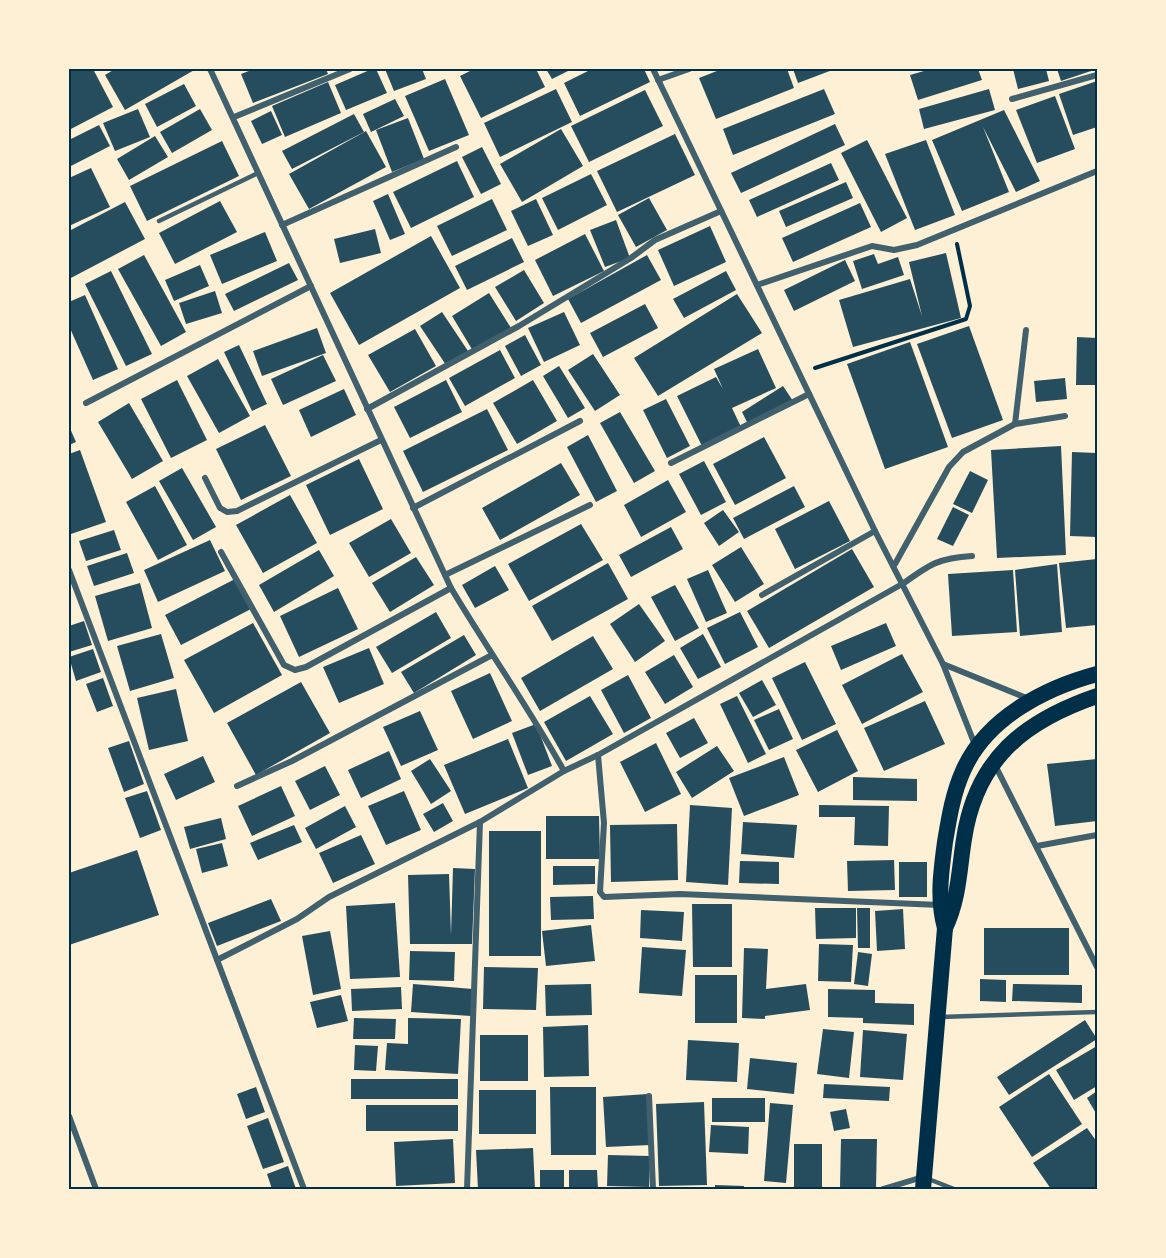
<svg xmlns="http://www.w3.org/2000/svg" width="1166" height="1258" font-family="'Titillium Web',sans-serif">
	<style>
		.building { fill: #264d5e }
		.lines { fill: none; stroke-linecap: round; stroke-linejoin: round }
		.path { stroke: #003049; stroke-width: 4 }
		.service { stroke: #3f606c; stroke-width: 4.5 }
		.minor { stroke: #3f606c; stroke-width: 6 }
		.trunk { stroke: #003049; stroke-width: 16 }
		.neatline { fill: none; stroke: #003049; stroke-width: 2 }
	</style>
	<rect width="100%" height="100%" fill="#fdf0d5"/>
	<g class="building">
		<path d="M 69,69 L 93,69 L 113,107 L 69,130 Z"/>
		<path d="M 115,69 L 196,69 L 125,110 L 105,75 Z"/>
		<path d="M 254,69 L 326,69 L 328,74 L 253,103 L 241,74 Z"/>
		<path d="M 372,69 L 376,69 L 387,93 L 346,110 L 335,85 Z"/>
		<path d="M 385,69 L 422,69 L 426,79 L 394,91 Z"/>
		<path d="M 474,69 L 536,69 L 545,87 L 481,118 L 460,76 Z"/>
		<path d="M 546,69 L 572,69 L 552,79 Z"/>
		<path d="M 592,69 L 644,69 L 650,82 L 580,116 L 564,83 Z"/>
		<path d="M 722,69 L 787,69 L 794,88 L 716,119 L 699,78 Z"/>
		<path d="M 793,69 L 835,69 L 798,83 Z"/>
		<path d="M 931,69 L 978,69 L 982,80 L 918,100 L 910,75 Z"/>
		<path d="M 1013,69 L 1046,69 L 1049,81 L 1018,89 Z"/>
		<path d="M 1057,69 L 1097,69 L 1061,81 Z"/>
		<path d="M 445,79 L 469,135 L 429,151 L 405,96 Z"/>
		<path d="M 1097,81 L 1097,127 L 1073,135 L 1059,94 Z"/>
		<path d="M 328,82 L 341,113 L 285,137 L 272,106 Z"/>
		<path d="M 184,84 L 196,106 L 157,127 L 145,104 Z"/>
		<path d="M 556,89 L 572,122 L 500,157 L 484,123 Z"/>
		<path d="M 824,89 L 835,114 L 733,155 L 723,129 Z"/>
		<path d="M 989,89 L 995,110 L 924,129 L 919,109 Z"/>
		<path d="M 645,90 L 663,126 L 589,162 L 571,126 Z"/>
		<path d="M 1055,96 L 1075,149 L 1037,163 L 1016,110 Z"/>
		<path d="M 395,99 L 404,116 L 371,132 L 363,114 Z"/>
		<path d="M 138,109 L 150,137 L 115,151 L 103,123 Z"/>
		<path d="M 200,109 L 212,130 L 172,153 L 160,132 Z"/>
		<path d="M 1004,110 L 1040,181 L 1016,192 L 983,127 L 1009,192 L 962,211 L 932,140 Z"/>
		<path d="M 271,111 L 282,135 L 262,144 L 251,121 Z"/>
		<path d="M 354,114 L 364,132 L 292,169 L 282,151 Z"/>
		<path d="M 408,118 L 424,159 L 392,172 L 376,130 Z"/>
		<path d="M 835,124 L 845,145 L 741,193 L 731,173 Z"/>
		<path d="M 99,125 L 110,146 L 69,167 L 69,140 Z"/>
		<path d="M 561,129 L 583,166 L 522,202 L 500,164 Z"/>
		<path d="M 366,131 L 386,167 L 309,209 L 289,174 Z"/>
		<path d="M 675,134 L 695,175 L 617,212 L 597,171 Z"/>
		<path d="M 155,136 L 168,157 L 129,180 L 117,159 Z"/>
		<path d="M 867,140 L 907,218 L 881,232 L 841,153 Z"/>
		<path d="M 926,140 L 955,215 L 915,230 L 885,154 Z"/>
		<path d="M 222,141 L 239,176 L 147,221 L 130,186 Z"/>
		<path d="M 482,147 L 501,184 L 481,194 L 462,157 Z"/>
		<path d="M 457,161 L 474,197 L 411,228 L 393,192 Z"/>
		<path d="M 831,163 L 839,180 L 757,217 L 749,200 Z"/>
		<path d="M 91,168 L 110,207 L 69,226 L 69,178 Z"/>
		<path d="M 591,174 L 607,205 L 558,230 L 542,198 Z"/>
		<path d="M 846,182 L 853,198 L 786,227 L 779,211 Z"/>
		<path d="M 388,194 L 405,234 L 390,240 L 373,201 Z"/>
		<path d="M 649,198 L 667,230 L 636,247 L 618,215 Z"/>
		<path d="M 492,199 L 507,230 L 452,256 L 437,226 Z"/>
		<path d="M 536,199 L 553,235 L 528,246 L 511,211 Z"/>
		<path d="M 220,201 L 237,232 L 175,264 L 159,233 Z"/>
		<path d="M 125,202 L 145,239 L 69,279 L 69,231 Z"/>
		<path d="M 860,203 L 871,227 L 793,262 L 782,238 Z"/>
		<path d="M 616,220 L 630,258 L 605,267 L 590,230 Z"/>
		<path d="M 710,226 L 726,262 L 674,286 L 658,250 Z"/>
		<path d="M 375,229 L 381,253 L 340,263 L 334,239 Z"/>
		<path d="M 265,232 L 277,261 L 222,284 L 210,255 Z"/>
		<path d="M 585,234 L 604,271 L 553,296 L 535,260 Z"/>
		<path d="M 431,236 L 460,288 L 359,345 L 330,293 Z"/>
		<path d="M 512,238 L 524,262 L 467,290 L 455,266 Z"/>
		<path d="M 946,253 L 961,318 L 853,347 L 839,300 L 910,279 L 922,316 L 909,262 Z"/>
		<path d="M 874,254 L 878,264 L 898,257 L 904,275 L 862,289 L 853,261 Z"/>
		<path d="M 144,255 L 186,332 L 161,346 L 118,269 Z"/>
		<path d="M 647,255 L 661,280 L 581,323 L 568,299 Z"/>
		<path d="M 845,260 L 855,281 L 794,311 L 784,290 Z"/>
		<path d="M 289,263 L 298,280 L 234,311 L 225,294 Z"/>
		<path d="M 200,265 L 209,286 L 174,301 L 165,280 Z"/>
		<path d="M 524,270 L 544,303 L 516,321 L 495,287 Z"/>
		<path d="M 111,271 L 152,354 L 126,366 L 85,284 Z"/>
		<path d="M 726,271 L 736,290 L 684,318 L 673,299 Z"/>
		<path d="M 215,291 L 222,313 L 186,324 L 179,303 Z"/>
		<path d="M 489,293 L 511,328 L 473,351 L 452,316 Z"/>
		<path d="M 737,294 L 762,333 L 658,396 L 634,358 Z"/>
		<path d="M 85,295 L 118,369 L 93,380 L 69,326 L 69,302 Z"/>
		<path d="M 645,304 L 658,328 L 603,357 L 590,333 Z"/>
		<path d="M 442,312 L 468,351 L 446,365 L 420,326 Z"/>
		<path d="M 564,312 L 580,345 L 544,362 L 528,328 Z"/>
		<path d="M 969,326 L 1003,420 L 952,438 L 917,344 Z"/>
		<path d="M 317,328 L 326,353 L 262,376 L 253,351 Z"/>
		<path d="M 415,329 L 436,366 L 390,392 L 368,355 Z"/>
		<path d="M 525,335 L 541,365 L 521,376 L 505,346 Z"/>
		<path d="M 1077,337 L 1097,338 L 1097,385 L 1076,385 Z"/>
		<path d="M 910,342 L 948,447 L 885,469 L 847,364 Z"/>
		<path d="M 239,345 L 267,404 L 252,411 L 224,352 Z"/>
		<path d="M 758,349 L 776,388 L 732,408 L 741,427 L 702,446 L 677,396 L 716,377 L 723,389 L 714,369 Z"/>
		<path d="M 500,350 L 515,378 L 465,406 L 449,378 Z"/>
		<path d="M 593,354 L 620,395 L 595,411 L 568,370 Z"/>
		<path d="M 323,355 L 336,381 L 283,405 L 271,379 Z"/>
		<path d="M 218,359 L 250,416 L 219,433 L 187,376 Z"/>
		<path d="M 559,366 L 585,408 L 568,418 L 543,376 Z"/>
		<path d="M 1065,378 L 1067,399 L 1036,402 L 1034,381 Z"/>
		<path d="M 177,380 L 207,440 L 171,458 L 141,399 Z"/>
		<path d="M 446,380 L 462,412 L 410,438 L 394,407 Z"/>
		<path d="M 533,380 L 557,421 L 517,444 L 493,403 Z"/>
		<path d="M 783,386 L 793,401 L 748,424 L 742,412 Z"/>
		<path d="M 344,389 L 356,415 L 311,437 L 299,410 Z"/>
		<path d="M 666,399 L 690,446 L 667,458 L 643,410 Z"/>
		<path d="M 129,403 L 163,461 L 132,479 L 98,422 Z"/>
		<path d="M 487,409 L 508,450 L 423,492 L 403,451 Z"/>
		<path d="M 620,412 L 655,471 L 634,483 L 600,423 Z"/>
		<path d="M 265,425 L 291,476 L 241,500 L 216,449 Z"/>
		<path d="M 69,426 L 76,442 L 69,445 Z"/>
		<path d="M 588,435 L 617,491 L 596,502 L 567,447 Z"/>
		<path d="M 764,437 L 786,478 L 735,505 L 713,464 Z"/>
		<path d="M 1061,446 L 1066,555 L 997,558 L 991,450 Z"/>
		<path d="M 80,450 L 106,522 L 71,534 L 69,454 Z"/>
		<path d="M 1072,452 L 1097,453 L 1097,537 L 1070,536 Z"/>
		<path d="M 359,459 L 383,509 L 330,535 L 306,485 Z"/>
		<path d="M 704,461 L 726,502 L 701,515 L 679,474 Z"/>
		<path d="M 561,463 L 580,495 L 500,540 L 482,508 Z"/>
		<path d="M 182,468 L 216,527 L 193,540 L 159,481 Z"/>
		<path d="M 970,471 L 988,480 L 972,513 L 953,504 Z"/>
		<path d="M 668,480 L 686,512 L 641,537 L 624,505 Z"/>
		<path d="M 155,486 L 187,545 L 158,560 L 126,502 Z"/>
		<path d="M 794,486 L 805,507 L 744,539 L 733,518 Z"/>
		<path d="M 290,495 L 317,543 L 263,573 L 236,525 Z"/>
		<path d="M 829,501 L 850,541 L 795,569 L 775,529 Z"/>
		<path d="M 953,507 L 969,515 L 953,546 L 937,539 Z"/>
		<path d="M 723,510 L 739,532 L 719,546 L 704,523 Z"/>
		<path d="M 391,519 L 411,553 L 369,577 L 349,543 Z"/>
		<path d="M 581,524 L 603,560 L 529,601 L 508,564 Z"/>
		<path d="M 671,527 L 683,549 L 631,577 L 619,555 Z"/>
		<path d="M 114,530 L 121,550 L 86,561 L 79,541 Z"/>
		<path d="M 210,540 L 225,571 L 158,602 L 144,570 Z"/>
		<path d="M 741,547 L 764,584 L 735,602 L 712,565 Z"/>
		<path d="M 852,549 L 874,587 L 769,648 L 747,611 Z"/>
		<path d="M 319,550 L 334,576 L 274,612 L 259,585 Z"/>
		<path d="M 127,553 L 134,573 L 94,586 L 87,566 Z"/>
		<path d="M 416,557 L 434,585 L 390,612 L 372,583 Z"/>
		<path d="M 1097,559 L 1097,625 L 1066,628 L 1059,563 Z"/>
		<path d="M 608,563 L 628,599 L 552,641 L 532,606 Z"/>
		<path d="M 1057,564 L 1062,632 L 1020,636 L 1015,570 Z"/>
		<path d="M 495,566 L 509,590 L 475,608 L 462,585 Z"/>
		<path d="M 708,570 L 727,613 L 706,622 L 687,579 Z"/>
		<path d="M 1013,570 L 1017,632 L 952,636 L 948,574 Z"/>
		<path d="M 235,579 L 251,609 L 181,645 L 165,615 Z"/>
		<path d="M 140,583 L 152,628 L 108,641 L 95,596 Z"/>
		<path d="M 675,585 L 699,628 L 675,641 L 651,597 Z"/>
		<path d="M 338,588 L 358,629 L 299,657 L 280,616 Z"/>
		<path d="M 639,604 L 665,641 L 635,662 L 610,624 Z"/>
		<path d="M 436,612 L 451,638 L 392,673 L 376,647 Z"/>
		<path d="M 740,612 L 758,647 L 725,664 L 707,628 Z"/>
		<path d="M 84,621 L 92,645 L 69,652 L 69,626 Z"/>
		<path d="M 253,623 L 282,675 L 214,713 L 184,660 Z"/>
		<path d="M 886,623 L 896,646 L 841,670 L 831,646 Z"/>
		<path d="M 161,634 L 174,678 L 130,691 L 117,646 Z"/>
		<path d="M 703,634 L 721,667 L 698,679 L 680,648 Z"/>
		<path d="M 464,635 L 476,655 L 414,693 L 401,672 Z"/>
		<path d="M 593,636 L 613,669 L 540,711 L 521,678 Z"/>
		<path d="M 369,648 L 384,684 L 339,703 L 323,667 Z"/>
		<path d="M 93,649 L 101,672 L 76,681 L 69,657 Z"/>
		<path d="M 902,654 L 923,692 L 862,724 L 842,685 Z"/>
		<path d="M 674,655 L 693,687 L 665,704 L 645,672 Z"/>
		<path d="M 805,662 L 836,724 L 802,740 L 772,678 Z"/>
		<path d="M 490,673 L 512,721 L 473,739 L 451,691 Z"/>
		<path d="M 628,675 L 651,718 L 624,733 L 601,690 Z"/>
		<path d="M 103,678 L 113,706 L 97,712 L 86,684 Z"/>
		<path d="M 762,680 L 776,705 L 753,717 L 739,693 Z"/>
		<path d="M 301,682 L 330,733 L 256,775 L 227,723 Z"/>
		<path d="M 176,689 L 188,741 L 149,750 L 137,698 Z"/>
		<path d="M 590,696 L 613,734 L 566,761 L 544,722 Z"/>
		<path d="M 737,696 L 766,754 L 748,763 L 720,704 Z"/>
		<path d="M 925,701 L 945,744 L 884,771 L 864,728 Z"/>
		<path d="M 779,709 L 793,739 L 769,750 L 754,720 Z"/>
		<path d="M 420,711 L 438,750 L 401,766 L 383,727 Z"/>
		<path d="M 694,718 L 708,743 L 680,758 L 666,733 Z"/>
		<path d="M 536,724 L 552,766 L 528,775 L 512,733 Z"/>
		<path d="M 837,730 L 858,771 L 818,792 L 796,750 Z"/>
		<path d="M 508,739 L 528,788 L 465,814 L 444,765 Z"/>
		<path d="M 129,741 L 144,784 L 124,792 L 108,748 Z"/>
		<path d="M 656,743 L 681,794 L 645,812 L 620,762 Z"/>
		<path d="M 717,746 L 734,771 L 692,798 L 676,772 Z"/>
		<path d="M 389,751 L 401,779 L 361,798 L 348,770 Z"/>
		<path d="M 203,756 L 215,782 L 176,800 L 164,774 Z"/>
		<path d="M 784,757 L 799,795 L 744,816 L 729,778 Z"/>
		<path d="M 430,759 L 451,791 L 431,804 L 411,771 Z"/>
		<path d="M 1097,759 L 1097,821 L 1055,826 L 1047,764 Z"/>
		<path d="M 325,766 L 340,795 L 310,810 L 295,781 Z"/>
		<path d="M 853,777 L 917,779 L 917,801 L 853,800 Z"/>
		<path d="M 281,786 L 295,816 L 252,836 L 238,806 Z"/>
		<path d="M 147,791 L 161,830 L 140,838 L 125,798 Z"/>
		<path d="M 404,791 L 421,830 L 386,845 L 368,806 Z"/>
		<path d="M 443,803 L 453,821 L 434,832 L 423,814 Z"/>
		<path d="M 690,805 L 732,808 L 728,885 L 686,882 Z"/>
		<path d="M 819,805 L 889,806 L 888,846 L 854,845 L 855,817 L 819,817 Z"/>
		<path d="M 345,806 L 356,827 L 316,849 L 305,828 Z"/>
		<path d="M 546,816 L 599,816 L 600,859 L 546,859 Z"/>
		<path d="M 221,818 L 226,839 L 190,849 L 184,827 Z"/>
		<path d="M 743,822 L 797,825 L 794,858 L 741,854 Z"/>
		<path d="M 677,824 L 678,880 L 611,882 L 610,825 Z"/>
		<path d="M 294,825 L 302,842 L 258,860 L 250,843 Z"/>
		<rect x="489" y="831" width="52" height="125"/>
		<path d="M 361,835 L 375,864 L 333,883 L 319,853 Z"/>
		<path d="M 222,843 L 228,866 L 202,873 L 196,849 Z"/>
		<path d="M 137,850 L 159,915 L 69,945 L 69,873 Z"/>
		<path d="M 894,860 L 895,890 L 848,891 L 847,861 Z"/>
		<path d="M 740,861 L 779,862 L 779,884 L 739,883 Z"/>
		<rect x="899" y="862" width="28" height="35"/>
		<path d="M 553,866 L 595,866 L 595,884 L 553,885 Z"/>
		<path d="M 453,868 L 475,869 L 472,944 L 410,944 L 408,875 L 449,874 L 451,935 Z"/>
		<path d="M 593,896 L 594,919 L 551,920 L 550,897 Z"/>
		<path d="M 271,899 L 281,921 L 217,946 L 208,923 Z"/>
		<path d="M 395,903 L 400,977 L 350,979 L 346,906 Z"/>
		<path d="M 692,904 L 732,904 L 732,967 L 693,967 Z"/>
		<path d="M 815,908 L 856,908 L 856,938 L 816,939 Z"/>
		<path d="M 857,908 L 870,908 L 870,948 L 858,948 Z"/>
		<path d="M 903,909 L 905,949 L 877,951 L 875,911 Z"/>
		<path d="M 641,910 L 684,912 L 682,941 L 640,938 Z"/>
		<path d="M 591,925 L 595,961 L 546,966 L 542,931 Z"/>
		<rect x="984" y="928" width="85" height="47"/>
		<path d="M 330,931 L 341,989 L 313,995 L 302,936 Z"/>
		<path d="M 819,944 L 853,945 L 851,982 L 818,981 Z"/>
		<path d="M 642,947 L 686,950 L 682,996 L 639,993 Z"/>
		<path d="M 744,948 L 768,949 L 766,989 L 806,984 L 810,1010 L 765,1016 L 765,1019 L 742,1018 Z"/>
		<path d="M 410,951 L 455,952 L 454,981 L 409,980 Z"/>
		<path d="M 858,952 L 872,954 L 868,986 L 854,984 Z"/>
		<path d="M 484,967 L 538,968 L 536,1010 L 483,1009 Z"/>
		<rect x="695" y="975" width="42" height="48"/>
		<path d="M 980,979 L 1006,980 L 1006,1002 L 980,1001 Z"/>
		<path d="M 413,984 L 473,989 L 471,1016 L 411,1012 Z"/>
		<path d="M 591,984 L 592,1015 L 546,1016 L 545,985 Z"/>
		<path d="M 1013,984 L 1082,985 L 1082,1003 L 1012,1001 Z"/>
		<path d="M 401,987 L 402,1009 L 352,1011 L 351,989 Z"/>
		<path d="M 828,989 L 875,990 L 875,1003 L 914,1004 L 914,1025 L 863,1023 L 863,1018 L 828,1017 Z"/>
		<path d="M 341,995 L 348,1021 L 317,1028 L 310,1002 Z"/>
		<path d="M 354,1018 L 396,1019 L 395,1039 L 353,1039 Z"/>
		<path d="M 408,1018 L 461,1019 L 458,1074 L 385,1070 L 387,1043 L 408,1044 Z"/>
		<path d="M 1085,1020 L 1097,1039 L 1009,1095 L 997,1077 Z"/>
		<path d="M 588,1025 L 589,1076 L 544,1077 L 543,1027 Z"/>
		<path d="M 823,1029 L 854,1032 L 849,1078 L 817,1074 Z"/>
		<path d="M 863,1030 L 907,1034 L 903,1080 L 860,1077 Z"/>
		<rect x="480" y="1035" width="48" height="46"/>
		<path d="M 688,1040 L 739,1043 L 737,1082 L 686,1080 Z"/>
		<path d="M 355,1045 L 378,1046 L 376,1071 L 354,1070 Z"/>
		<path d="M 1097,1046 L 1097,1086 L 1074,1100 L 1056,1070 Z"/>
		<path d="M 750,1058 L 797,1063 L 794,1094 L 747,1089 Z"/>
		<path d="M 1049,1074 L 1082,1124 L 1032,1157 L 999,1107 Z"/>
		<rect x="351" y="1079" width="107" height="20"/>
		<path d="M 824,1084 L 890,1087 L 889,1101 L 823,1098 Z"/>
		<path d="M 256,1087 L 265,1112 L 246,1119 L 237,1094 Z"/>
		<path d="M 550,1087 L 596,1087 L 596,1155 L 551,1155 Z"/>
		<rect x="479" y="1090" width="57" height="44"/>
		<path d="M 1097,1091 L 1097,1115 L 1087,1098 Z"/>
		<path d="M 648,1094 L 650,1145 L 606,1147 L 603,1097 Z"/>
		<rect x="712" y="1098" width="53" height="24"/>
		<path d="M 704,1102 L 707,1185 L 659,1186 L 656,1104 Z"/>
		<path d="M 770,1103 L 793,1105 L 786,1183 L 764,1181 Z"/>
		<rect x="366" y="1105" width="92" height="26"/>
		<path d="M 846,1109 L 850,1128 L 834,1131 L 830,1112 Z"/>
		<path d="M 268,1118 L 284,1162 L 263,1169 L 247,1126 Z"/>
		<path d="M 711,1125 L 749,1127 L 748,1154 L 709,1152 Z"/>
		<path d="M 1087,1128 L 1097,1142 L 1097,1189 L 1051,1189 L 1033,1163 Z"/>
		<path d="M 453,1139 L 455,1183 L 396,1186 L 394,1142 Z"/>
		<path d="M 841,1139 L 877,1139 L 876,1188 L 840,1187 Z"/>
		<rect x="794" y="1144" width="28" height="45"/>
		<path d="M 533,1148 L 535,1189 L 478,1189 L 476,1150 Z"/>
		<path d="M 608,1155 L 650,1156 L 649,1187 L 607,1186 Z"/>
		<path d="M 288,1166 L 296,1189 L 272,1189 L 267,1174 Z"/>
		<rect x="540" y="1170" width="24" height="19"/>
		<path d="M 569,1170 L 597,1170 L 598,1189 L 569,1189 Z"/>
		<path d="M 715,1185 L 744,1186 L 744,1189 L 715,1189 Z"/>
	</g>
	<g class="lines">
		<path class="path" d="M 815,368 L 966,319 L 970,306 L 957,244"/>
		<g class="service">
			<path d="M 159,221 L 258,173"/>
			<path d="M 940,1017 L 1097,1012"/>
			<path d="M 926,1178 L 954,1189"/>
		</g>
		<g class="minor">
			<path d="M 210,69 L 451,588 C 488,650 529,708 564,771"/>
			<path d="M 653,69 L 875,531 L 943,664 L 975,745"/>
			<path d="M 658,80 L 689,69"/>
			<path d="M 1012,99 L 1097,75"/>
			<path d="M 234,117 L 350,69"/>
			<path d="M 282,225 L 456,147"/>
			<path d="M 757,285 L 872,246 L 894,250 L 917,245 L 1097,171"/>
			<path d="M 86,403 L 311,286"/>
			<path d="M 367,409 L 519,326 L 631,258 L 655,240 L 721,211"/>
			<path d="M 1015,424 L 1026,330"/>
			<path d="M 671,463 L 809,394"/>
			<path d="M 205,478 L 220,508 L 227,512 L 237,511 L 381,440"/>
			<path d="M 413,508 L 580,421"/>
			<path d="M 221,552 L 284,665 L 295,670 L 306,667 L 451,588"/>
			<path d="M 895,564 L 949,467 L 963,452 L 1015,424 L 1065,416"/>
			<path d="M 69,570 L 304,1189"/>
			<path d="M 445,575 L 590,505"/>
			<path d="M 762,595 L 875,531"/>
			<path d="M 943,664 L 1029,699"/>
			<path d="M 598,755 L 604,823 L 600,892 L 604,897 L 680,894 L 940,905"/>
			<path d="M 995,765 L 1097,967"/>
			<path d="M 237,786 L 292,761 L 492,655"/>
			<path d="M 1037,846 L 1097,835"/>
			<path d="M 217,960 L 297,919 L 329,897 L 480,822 L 564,771 L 598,755 L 904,583 C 930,564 939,558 972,556"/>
			<path d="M 649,1096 L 653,1189"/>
			<path d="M 69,1116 L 96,1189"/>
			<path d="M 467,1189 L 480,822"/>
			<path d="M 883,1189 L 923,1177"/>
		</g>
		<g class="trunk">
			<path d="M 945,928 C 959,899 959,870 964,839 C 976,759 1024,721 1097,696"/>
			<path d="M 923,1189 L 945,928 C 937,899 941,872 945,842 C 949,818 953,793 963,771 C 986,718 1045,688 1097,674"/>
		</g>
	</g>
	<rect width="1166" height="1258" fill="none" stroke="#fdf0d5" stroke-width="141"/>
	<rect x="70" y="70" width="1026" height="1118" class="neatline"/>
</svg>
